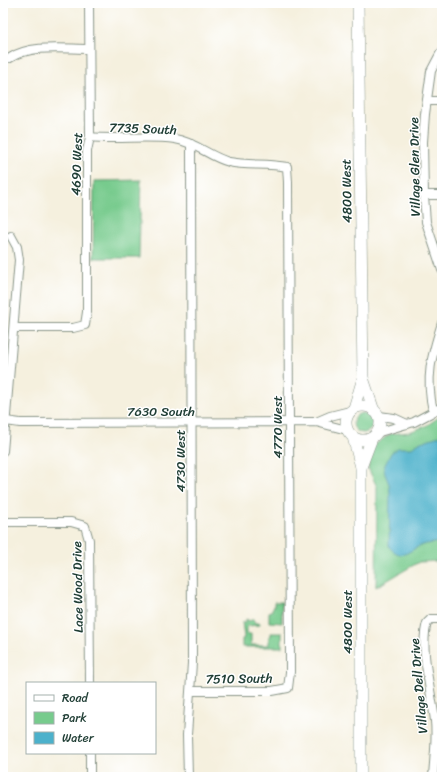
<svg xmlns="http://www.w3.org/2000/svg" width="445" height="780" font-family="Sriracha,sans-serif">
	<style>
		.green { fill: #77cb8d; stroke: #4b8460 }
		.water { fill: #4cb1cb; stroke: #367780 }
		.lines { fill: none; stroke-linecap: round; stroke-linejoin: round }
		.minor-casing { stroke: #8a9689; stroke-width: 10 }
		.secondary-casing { stroke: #8a9689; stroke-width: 12 }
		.minor { stroke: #fff; stroke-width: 8 }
		.secondary { stroke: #fff; stroke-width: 11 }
		.labels { text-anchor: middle; stroke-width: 3; stroke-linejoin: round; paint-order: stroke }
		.street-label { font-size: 13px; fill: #1f3d34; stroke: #fff }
	</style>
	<rect width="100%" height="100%" fill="#fff"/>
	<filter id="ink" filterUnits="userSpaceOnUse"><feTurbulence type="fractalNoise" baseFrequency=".025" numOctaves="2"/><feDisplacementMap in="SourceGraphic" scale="8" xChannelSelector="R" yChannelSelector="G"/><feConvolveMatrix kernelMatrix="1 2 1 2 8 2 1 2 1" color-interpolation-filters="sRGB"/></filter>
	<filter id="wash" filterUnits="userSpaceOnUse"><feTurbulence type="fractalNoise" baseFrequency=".012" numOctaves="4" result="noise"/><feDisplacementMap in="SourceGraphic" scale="16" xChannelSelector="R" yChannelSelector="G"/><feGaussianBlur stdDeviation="0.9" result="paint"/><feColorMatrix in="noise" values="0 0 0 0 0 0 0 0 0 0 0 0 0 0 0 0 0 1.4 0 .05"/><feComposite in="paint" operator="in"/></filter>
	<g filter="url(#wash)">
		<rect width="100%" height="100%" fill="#f5f0de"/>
		<g class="green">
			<path d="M 141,180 L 139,258 L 93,258 L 94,181 Z"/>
			<circle cx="363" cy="423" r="10"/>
			<path d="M 442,415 L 442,561 L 419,562 L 376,587 L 377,487 L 368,468 L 373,446 L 390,434 L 409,432 L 426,426 Z"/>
			<path d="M 274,602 L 282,602 L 282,623 L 269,622 L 269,612 L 272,611 L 272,609 L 274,606 Z"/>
			<path d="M 246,619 L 250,621 L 253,619 L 255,623 L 260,623 L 260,625 L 247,626 L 247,634 L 251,634 L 251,645 L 269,645 L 269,636 L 271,636 L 271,633 L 282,633 L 282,647 L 242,647 L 242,639 L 244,638 L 242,622 L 246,622 Z"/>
		</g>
		<path class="water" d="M 442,435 L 442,542 C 435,543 427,543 420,546 C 406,552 403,561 389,547 L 390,494 L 389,484 L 385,474 L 384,467 L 391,453 L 398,448 L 412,448 L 418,443 Z"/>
	</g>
	<g filter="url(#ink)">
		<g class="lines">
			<defs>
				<g id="minor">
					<path d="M 440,54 L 431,71 L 425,114 L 423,142 L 424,195 L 426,222 L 442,270"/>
					<path d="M 10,58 C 31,44 64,49 89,49"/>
					<path d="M 427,101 L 442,101"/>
					<path d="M 90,137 C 118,140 147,135 175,139 C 195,142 210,157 229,162 C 247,166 267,163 287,167 L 288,182 L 290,672 L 288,688 L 272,691 L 191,691"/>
					<path d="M 424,195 L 442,195"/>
					<path d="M 15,328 L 73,328 L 85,325 L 87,312 L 87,151 L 90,137 L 89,3"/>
					<path d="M 433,411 C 425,376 432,355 442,323"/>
					<path d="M 379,416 L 394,418 L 407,424"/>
					<path d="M 6,421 L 20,423 L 316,422 L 347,430"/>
					<path d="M 316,422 L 330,416 L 350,411"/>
					<path d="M 376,433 L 414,422 L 442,407"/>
					<path d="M 3,451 L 19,260 L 17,247 L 11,236"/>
					<path d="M 3,522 L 71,522 L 85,526 L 89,540 L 90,683"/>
					<path d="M 90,753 L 90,777"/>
					<path d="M 188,777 L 187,735 L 192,663 L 191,144"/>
					<path d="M 433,777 C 434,759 437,739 435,721 C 432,694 419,648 427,623 L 431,619 L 442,619"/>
				</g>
				<g id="secondary">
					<path d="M 358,3 L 363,378 L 374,411"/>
					<circle cx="363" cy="423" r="17"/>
					<path d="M 354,408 L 363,378"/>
					<path d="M 353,437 L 361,467 L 361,777"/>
					<path d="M 361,467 L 372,438"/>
				</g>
			</defs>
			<use href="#minor" class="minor-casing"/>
			<use href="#secondary" class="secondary-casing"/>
			<use href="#minor" class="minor"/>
			<use href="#secondary" class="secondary"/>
		</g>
	</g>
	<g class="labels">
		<g class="street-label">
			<text transform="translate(143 128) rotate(2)" y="5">7735 South</text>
			<text transform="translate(76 164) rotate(-88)" y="5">4690 West</text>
			<text transform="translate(414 167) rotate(-91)" y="5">Village Glen Drive</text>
			<text transform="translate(346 191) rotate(-91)" y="5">4800 West</text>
			<text x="161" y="416">7630 South</text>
			<text transform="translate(277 427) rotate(-90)" y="5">4770 West</text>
			<text transform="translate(180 461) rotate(-90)" y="5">4730 West</text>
			<text transform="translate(77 587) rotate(-91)" y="5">Lace Wood Drive</text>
			<text transform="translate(347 622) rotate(-90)" y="5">4800 West</text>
			<text transform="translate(239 678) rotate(-1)" y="5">7510 South</text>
			<text transform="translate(418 686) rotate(-95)" y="5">Village Dell Drive</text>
		</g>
	</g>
	<rect width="445" height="780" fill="none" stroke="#fff" stroke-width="16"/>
	<rect x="26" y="682" width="130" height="72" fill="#ffffff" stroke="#a5b1ae"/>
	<rect x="34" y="695" width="20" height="6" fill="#ffffff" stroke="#a5b1ae"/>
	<text x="62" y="702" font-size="12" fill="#1f3d34">Road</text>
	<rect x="34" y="712" width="20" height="12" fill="#77cb8d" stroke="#a5b1ae"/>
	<text x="62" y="722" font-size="12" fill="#1f3d34">Park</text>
	<rect x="34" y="732" width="20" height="12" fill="#4cb1cb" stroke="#a5b1ae"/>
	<text x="62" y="742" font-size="12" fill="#1f3d34">Water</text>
</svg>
